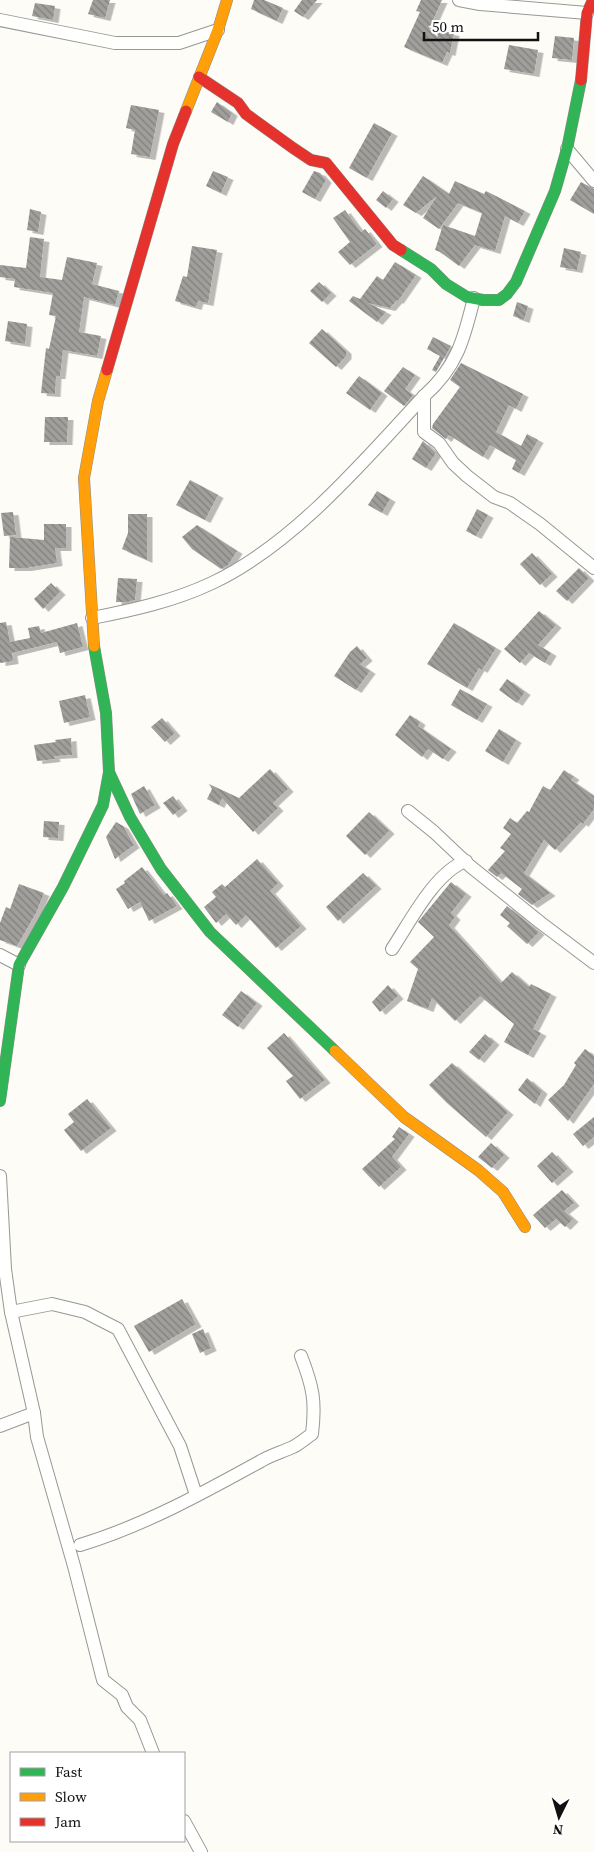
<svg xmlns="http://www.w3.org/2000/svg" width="594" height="1852" font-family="'Source Serif 4',serif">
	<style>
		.building { fill: url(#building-back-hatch); filter: url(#shadow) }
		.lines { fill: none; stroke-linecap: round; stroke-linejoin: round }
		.street-casing { stroke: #979795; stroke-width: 14 }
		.fast-casing { stroke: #8e8d8b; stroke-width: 12 }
		.slow-casing { stroke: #8e8d8b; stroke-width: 12 }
		.jam-casing { stroke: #8e8d8b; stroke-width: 12 }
		.street { stroke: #fffffe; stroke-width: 12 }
		.fast { stroke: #30b455; stroke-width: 11 }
		.slow { stroke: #ff9f0a; stroke-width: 11 }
		.jam { stroke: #e5322d; stroke-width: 11 }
	</style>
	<defs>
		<pattern id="building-back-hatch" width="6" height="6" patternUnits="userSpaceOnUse" patternTransform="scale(1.25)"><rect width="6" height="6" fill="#a19f9c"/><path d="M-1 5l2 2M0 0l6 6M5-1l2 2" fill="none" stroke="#82807e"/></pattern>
		<filter id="shadow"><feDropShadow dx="5.5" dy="3" stdDeviation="0" flood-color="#0004"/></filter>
	</defs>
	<rect width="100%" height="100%" fill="#fdfcf7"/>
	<g class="building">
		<path d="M 93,0 L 110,0 L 105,18 L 88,14 Z"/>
		<path d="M 254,0 L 264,0 L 283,8 L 277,21 L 251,9 Z"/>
		<path d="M 302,0 L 317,0 L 303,17 L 294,11 Z"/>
		<path d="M 421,0 L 442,0 L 429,29 L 454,33 L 450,53 L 447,52 L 442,63 L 404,47 L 420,12 L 416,11 Z"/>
		<path d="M 35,3 L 55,6 L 53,20 L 32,16 Z"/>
		<path d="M 555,36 L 574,38 L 572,60 L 552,58 Z"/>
		<path d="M 509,45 L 538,50 L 534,74 L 504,69 Z"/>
		<path d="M 217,102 L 232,113 L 228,122 L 211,112 Z"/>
		<path d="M 131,105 L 159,110 L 150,157 L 131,154 L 135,130 L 126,128 Z"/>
		<path d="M 374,123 L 392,133 L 367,178 L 349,168 Z"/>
		<path d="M 213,171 L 228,177 L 221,193 L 206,186 Z"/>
		<path d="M 314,171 L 320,173 L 326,180 L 315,199 L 302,192 Z"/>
		<path d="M 423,176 L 449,194 L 455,181 L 484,194 L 486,191 L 525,211 L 518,223 L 505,216 L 495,251 L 475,245 L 459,266 L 440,252 L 435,250 L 443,225 L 475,236 L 482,213 L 458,203 L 439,229 L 423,218 L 437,196 L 416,213 L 403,205 Z"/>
		<path d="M 581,182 L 594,189 L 594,214 L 570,200 Z"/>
		<path d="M 383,191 L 393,199 L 386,208 L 376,200 Z"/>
		<path d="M 30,209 L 41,212 L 38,232 L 27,230 Z"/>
		<path d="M 345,210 L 361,232 L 365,229 L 377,244 L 350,265 L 338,252 L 350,242 L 333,218 Z"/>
		<path d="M 30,237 L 44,239 L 40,277 L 62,280 L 67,257 L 97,263 L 92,284 L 119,291 L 115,305 L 84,297 L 79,332 L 101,336 L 97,356 L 63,350 L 60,376 L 56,376 L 55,394 L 41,393 L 46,348 L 49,349 L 56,316 L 49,315 L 53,293 L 14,287 L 15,279 L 0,277 L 0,265 L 26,268 Z"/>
		<path d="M 192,246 L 217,250 L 208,303 L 198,301 L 196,307 L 175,301 L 183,276 L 187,277 Z"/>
		<path d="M 564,248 L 581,252 L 577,270 L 560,267 Z"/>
		<path d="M 395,262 L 416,275 L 398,301 L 397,300 L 390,308 L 368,303 L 386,312 L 377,322 L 349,301 L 353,296 L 360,299 L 377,276 L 383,280 Z"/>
		<path d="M 319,282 L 331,293 L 322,302 L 310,291 Z"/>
		<path d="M 517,302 L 528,306 L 524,320 L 513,316 Z"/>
		<path d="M 8,321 L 27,324 L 25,344 L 5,341 Z"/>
		<path d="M 322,329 L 346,351 L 346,356 L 336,367 L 309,343 Z"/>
		<path d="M 433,337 L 451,346 L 436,372 L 432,370 L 440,356 L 427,349 Z"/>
		<path d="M 461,363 L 523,394 L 516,409 L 509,405 L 496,432 L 521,446 L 527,434 L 538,440 L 519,473 L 512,469 L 516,460 L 490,445 L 483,457 L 449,435 L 446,439 L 432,428 L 433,424 L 460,387 L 450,380 Z"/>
		<path d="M 403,367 L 415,375 L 405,389 L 413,395 L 404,406 L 384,391 Z"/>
		<path d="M 359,376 L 382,393 L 370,410 L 346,393 Z"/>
		<path d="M 45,417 L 68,417 L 67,442 L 44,442 Z"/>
		<path d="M 423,441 L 436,453 L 426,468 L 412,459 Z"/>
		<path d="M 190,480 L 218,495 L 205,520 L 176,505 Z"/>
		<path d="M 377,491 L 390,499 L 382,513 L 368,505 Z"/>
		<path d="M 477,509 L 488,515 L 476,536 L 466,531 Z"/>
		<path d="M 13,512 L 16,535 L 4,536 L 1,513 Z"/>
		<path d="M 128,514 L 147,514 L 147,560 L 122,549 L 128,533 Z"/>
		<path d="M 44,524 L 66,524 L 66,548 L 55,548 L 57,563 L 26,568 L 9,568 L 10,537 L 44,540 Z"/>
		<path d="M 197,525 L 237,551 L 228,565 L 221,569 L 192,549 L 182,537 Z"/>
		<path d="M 532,553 L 552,574 L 540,585 L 520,564 Z"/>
		<path d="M 579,568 L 589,578 L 567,601 L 556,591 Z"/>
		<path d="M 118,578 L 137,579 L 135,600 L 127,602 L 116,602 Z"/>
		<path d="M 51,583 L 60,592 L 43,609 L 34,599 Z"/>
		<path d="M 539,611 L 556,625 L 538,645 L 551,653 L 545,663 L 529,653 L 520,663 L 504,649 Z"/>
		<path d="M 6,622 L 10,642 L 30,638 L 28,628 L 39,626 L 41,633 L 77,623 L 83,647 L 60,653 L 57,642 L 12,653 L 13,661 L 0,663 L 0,623 Z"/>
		<path d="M 454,623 L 496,648 L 482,670 L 479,668 L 467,688 L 427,664 Z"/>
		<path d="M 357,646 L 367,658 L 360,664 L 370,671 L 356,690 L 334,676 L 350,652 Z"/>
		<path d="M 507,679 L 525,692 L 517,703 L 499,690 Z"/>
		<path d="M 460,689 L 487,704 L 477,720 L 451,705 Z"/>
		<path d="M 85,695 L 90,717 L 64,723 L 59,701 Z"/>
		<path d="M 410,715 L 420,722 L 418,726 L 451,749 L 443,759 L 428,749 L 422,757 L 395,735 Z"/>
		<path d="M 162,718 L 175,733 L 165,742 L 151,727 Z"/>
		<path d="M 499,729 L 516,740 L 503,762 L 485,751 Z"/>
		<path d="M 71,738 L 72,755 L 54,756 L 55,759 L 37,761 L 34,745 L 56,742 L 55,740 Z"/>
		<path d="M 270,769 L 288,789 L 273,803 L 278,808 L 253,832 L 222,798 L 219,805 L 207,799 L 212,789 L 209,784 L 239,798 Z"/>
		<path d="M 564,770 L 574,777 L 571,780 L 594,796 L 594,809 L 583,824 L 581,822 L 555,850 L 544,840 L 524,873 L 550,893 L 532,905 L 518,894 L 522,889 L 501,873 L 497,877 L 488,870 L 505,851 L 500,848 L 511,834 L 503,828 L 510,818 L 517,823 L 527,811 L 529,812 L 543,786 L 550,790 Z"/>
		<path d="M 144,786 L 155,805 L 140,814 L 131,794 Z"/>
		<path d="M 173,796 L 182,808 L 173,815 L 163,803 Z"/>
		<path d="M 369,812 L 389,831 L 365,855 L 346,836 Z"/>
		<path d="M 44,821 L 59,822 L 58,838 L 43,837 Z"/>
		<path d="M 116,822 L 123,826 L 134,845 L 115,859 L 106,837 Z"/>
		<path d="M 257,859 L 278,883 L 270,891 L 301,926 L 276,948 L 246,915 L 236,925 L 226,914 L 216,923 L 204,907 L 216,897 L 212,892 L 222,884 L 225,887 Z"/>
		<path d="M 142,867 L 164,895 L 167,893 L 177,906 L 149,921 L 140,902 L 128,909 L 116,889 L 125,883 L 124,881 Z"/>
		<path d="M 363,873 L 376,886 L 338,921 L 326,907 Z"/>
		<path d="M 451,882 L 466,894 L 451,913 L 455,917 L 449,925 L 501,983 L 512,972 L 529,987 L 531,984 L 551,994 L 533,1029 L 541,1033 L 528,1055 L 504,1042 L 514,1024 L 480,996 L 455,1021 L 432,998 L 428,1009 L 407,1001 L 418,969 L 410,962 L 434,937 L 418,922 Z"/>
		<path d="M 19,884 L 44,893 L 36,913 L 17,946 L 0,940 L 0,923 L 6,907 L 10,909 Z"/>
		<path d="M 507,906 L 539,932 L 527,944 L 507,926 L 510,923 L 500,915 Z"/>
		<path d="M 388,985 L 398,996 L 380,1012 L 372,1002 Z"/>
		<path d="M 241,991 L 257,1003 L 238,1027 L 222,1015 Z"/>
		<path d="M 284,1033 L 325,1080 L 300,1099 L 286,1081 L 293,1076 L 267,1048 Z"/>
		<path d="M 485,1034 L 494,1042 L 479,1060 L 469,1052 Z"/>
		<path d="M 585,1049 L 594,1056 L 594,1084 L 568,1121 L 548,1100 L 564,1085 L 576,1065 L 574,1063 Z"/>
		<path d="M 452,1063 L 508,1112 L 486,1137 L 447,1103 L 429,1085 Z"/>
		<path d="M 527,1078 L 542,1091 L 535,1104 L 518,1090 Z"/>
		<path d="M 87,1099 L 111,1128 L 81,1151 L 64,1130 L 74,1122 L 68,1114 Z"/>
		<path d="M 594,1117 L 594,1137 L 583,1146 L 573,1134 Z"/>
		<path d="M 399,1127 L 409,1134 L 392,1157 L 401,1167 L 379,1187 L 362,1169 L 395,1139 L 392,1137 Z"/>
		<path d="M 491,1143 L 504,1155 L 492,1168 L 478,1157 Z"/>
		<path d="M 552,1152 L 568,1169 L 552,1183 L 537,1166 Z"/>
		<path d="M 562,1190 L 574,1203 L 564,1211 L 573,1219 L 565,1227 L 556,1219 L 545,1228 L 533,1215 Z"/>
		<path d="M 182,1299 L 196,1324 L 149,1352 L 134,1326 Z"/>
		<path d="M 203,1329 L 211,1348 L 200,1353 L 192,1334 Z"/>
	</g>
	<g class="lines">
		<defs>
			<g id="street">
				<path d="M 459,0 L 480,4 L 587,13"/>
				<path d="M 0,20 L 115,43 L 179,43 L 218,30"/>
				<path d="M 567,149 L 594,181"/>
				<path d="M 424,396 L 424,432 L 439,443 L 453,463 L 467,476 L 494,497 L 510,503 L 540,524 L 594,568"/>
				<path d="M 92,618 C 133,610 174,601 212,583 C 293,545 364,461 424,396 C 457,367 464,339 474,298"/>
				<path d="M 408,811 L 434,832 L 470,866 L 541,923 L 594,963"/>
				<path d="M 392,949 C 410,922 435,872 466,861"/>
				<path d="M 0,955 L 19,965"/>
				<path d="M 0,1176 L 5,1269 L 11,1312 L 34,1413 L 37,1437 L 74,1566 L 103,1680 L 122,1695 L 127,1707 L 140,1720 L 153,1753"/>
				<path d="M 11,1312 L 52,1304 L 85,1312 L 118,1329 L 180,1446 L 196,1495"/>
				<path d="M 0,1426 L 34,1413"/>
				<path d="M 80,1545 C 143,1526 203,1493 261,1461 C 271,1455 282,1452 293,1447 C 299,1444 306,1438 312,1434 C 316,1401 313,1387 301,1356"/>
				<path d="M 184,1821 L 201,1852"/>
			</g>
			<g id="fast">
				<path d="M 401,250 L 431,269 L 446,284 L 467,297 L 483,300 L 499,300 L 507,294 L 516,282 L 555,191 L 567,149 L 581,80"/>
				<path d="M 109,772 L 130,817 L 161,869 L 210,932 L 335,1051"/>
				<path d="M 0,1101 L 19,965 L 63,887 L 103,805 L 109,772 L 106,713 L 94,646"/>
			</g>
			<g id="slow">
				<path d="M 186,111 L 218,30 L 227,0"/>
				<path d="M 94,646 L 84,478 L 98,401 L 107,370"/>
				<path d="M 335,1051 L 404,1117 L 478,1170 L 503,1192 L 525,1227"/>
			</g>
			<g id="jam">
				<path d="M 199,77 L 238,103 L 246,114 L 293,148 L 311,160 L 326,163 L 393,245 L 401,250"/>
				<path d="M 581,80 L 587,13 L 593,0"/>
				<path d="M 107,370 L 173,144 L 186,111"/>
			</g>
		</defs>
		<use href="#street" class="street-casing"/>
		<use href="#fast" class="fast-casing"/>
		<use href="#slow" class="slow-casing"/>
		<use href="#jam" class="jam-casing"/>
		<use href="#street" class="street"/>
		<use href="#fast" class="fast"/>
		<use href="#slow" class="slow"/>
		<use href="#jam" class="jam"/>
	</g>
	<rect x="10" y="1752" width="175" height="90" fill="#ffffff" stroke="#a0a0a0"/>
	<rect x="20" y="1768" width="25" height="8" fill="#30b455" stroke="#a0a0a0"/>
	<text x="55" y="1777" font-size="15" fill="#111111">Fast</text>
	<rect x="20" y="1793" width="25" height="8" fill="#ff9f0a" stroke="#a0a0a0"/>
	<text x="55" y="1802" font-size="15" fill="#111111">Slow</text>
	<rect x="20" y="1818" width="25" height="8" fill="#e5322d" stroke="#a0a0a0"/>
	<text x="55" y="1827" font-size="15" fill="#111111">Jam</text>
	<g transform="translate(559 1817) rotate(185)" stroke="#ffffff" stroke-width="4" paint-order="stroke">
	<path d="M0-4L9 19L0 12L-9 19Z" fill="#111111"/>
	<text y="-8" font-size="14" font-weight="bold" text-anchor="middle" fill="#111111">N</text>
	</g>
	<path d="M424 32v8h114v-8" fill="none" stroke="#111111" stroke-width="2.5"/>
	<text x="432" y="32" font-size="15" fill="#111111" stroke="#ffffff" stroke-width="4" paint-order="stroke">50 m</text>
</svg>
